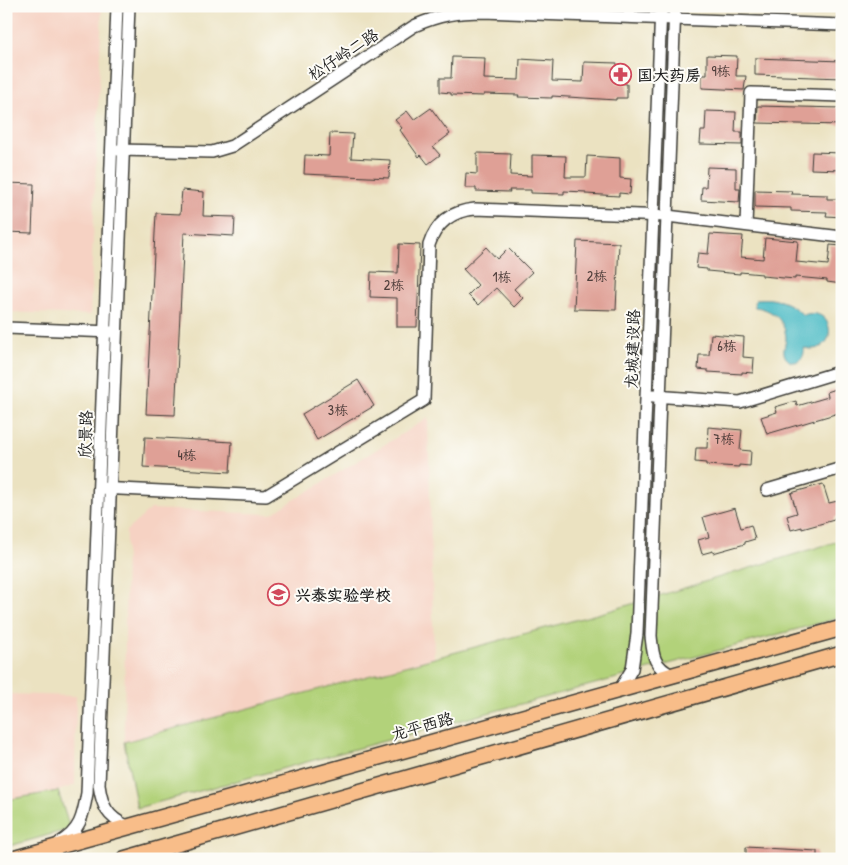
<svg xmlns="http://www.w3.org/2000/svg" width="848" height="865" font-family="'Patrick Hand','LXGW WenKai TC',sans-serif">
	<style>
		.built { fill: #f6d2c3 }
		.industrial { fill: #d1bfbd }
		.green { fill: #b2d27a; stroke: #67774b }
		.water { fill: #4ebcc6; stroke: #356c71 }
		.building { fill: #dfa096 }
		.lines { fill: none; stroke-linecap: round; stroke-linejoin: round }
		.minor-casing { stroke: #3b3a35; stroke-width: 14 }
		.major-casing { stroke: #3b3a35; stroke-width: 18 }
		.minor { stroke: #fff; stroke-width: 11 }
		.major { stroke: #f8bd89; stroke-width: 15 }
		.labels { text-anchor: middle; stroke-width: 4; stroke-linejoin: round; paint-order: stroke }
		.number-label { font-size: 14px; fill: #4d3d3a }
		.street-label { font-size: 16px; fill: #1c1c1c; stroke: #fdfcf7 }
		.poi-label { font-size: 16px; font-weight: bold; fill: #1c1c1c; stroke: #fdfcf7; text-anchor: start }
	</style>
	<rect width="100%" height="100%" fill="#fdfcf7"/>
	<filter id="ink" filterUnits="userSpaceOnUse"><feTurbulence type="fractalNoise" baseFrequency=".02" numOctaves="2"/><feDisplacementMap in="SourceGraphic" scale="10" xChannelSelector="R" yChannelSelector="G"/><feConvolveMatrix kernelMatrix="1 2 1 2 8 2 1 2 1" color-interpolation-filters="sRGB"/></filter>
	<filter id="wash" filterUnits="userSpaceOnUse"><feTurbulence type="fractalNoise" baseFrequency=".0096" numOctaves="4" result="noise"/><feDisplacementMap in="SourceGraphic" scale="20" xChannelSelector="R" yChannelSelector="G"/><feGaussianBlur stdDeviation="1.12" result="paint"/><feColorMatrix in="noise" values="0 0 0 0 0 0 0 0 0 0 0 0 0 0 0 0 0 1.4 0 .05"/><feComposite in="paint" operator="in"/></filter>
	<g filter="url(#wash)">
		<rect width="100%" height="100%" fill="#ebe2c1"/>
		<g class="built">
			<path d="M 6,6 L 102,6 L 90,315 L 6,312 Z"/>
			<path d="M 428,418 L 434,658 L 124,742 L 126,531 L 151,509 L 271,514 Z"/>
			<path d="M 6,694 L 76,696 L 75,785 L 58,791 L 6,800 Z"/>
		</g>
		<path class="industrial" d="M 370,854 L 532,859 L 370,859 Z"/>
		<g class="green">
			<path d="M 842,540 L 842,617 L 137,808 L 124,742 L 612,610 Z"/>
			<path d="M 58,791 L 70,829 L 6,847 L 6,800 Z"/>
		</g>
		<path class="water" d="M 757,299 C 775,297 790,302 803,315 C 837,304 839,357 804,348 C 805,357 800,363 791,362 C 788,360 785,358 784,353 C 783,348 786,343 786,338 C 785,320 772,309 755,307 L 754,302 Z"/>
		<g id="blocks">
			<g class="building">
				<path d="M 707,55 L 737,56 L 736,76 L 746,76 L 744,90 L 702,88 L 702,75 L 707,75 Z"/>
				<path d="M 452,57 L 485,58 L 484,79 L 519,80 L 520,59 L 553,61 L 552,81 L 583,82 L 584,62 L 617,63 L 617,83 L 627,84 L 627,98 L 616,98 L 616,100 L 552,96 L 552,98 L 518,97 L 519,95 L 484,94 L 484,96 L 451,95 L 451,93 L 440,92 L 440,78 L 451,78 Z"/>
				<path d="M 755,58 L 842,61 L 842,78 L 755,75 Z"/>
				<path d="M 758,106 L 842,108 L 842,125 L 757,123 Z"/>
				<path d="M 431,108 L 450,134 L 433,147 L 440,155 L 428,164 L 421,155 L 419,157 L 400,130 L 402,128 L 395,120 L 407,111 L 414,120 Z"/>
				<path d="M 706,111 L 736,112 L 735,132 L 742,132 L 742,145 L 700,144 L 701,131 L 705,131 Z"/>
				<path d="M 330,133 L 353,134 L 351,158 L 390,160 L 389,178 L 304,174 L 305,155 L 329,156 Z"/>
				<path d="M 812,152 L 842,153 L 842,170 L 811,169 Z"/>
				<path d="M 477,153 L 511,154 L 510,175 L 532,176 L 532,155 L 566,156 L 565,177 L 586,177 L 587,156 L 620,158 L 620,178 L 631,179 L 630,194 L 619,193 L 619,196 L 586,194 L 586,192 L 564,191 L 564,194 L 531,193 L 531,190 L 509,190 L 510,192 L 476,191 L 476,188 L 465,188 L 466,173 L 477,174 Z"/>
				<path d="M 707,167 L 736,168 L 736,189 L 740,189 L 739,202 L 701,200 L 702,187 L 706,187 Z"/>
				<path d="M 6,183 L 34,184 L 32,233 L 6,232 Z"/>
				<path d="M 182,190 L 204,192 L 203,216 L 235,217 L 234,236 L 184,233 L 175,415 L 146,414 L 156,213 L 180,214 Z"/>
				<path d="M 755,190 L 792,191 L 791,194 L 827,195 L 827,199 L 842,199 L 842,217 L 826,216 L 827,212 L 791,211 L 791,208 L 755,207 Z"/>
				<path d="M 710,234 L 743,236 L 741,257 L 763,259 L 765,238 L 798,241 L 796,262 L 807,263 L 828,265 L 830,245 L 842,246 L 842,284 L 827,282 L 827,280 L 817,279 L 795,277 L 795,279 L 762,276 L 762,274 L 740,272 L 740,274 L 707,271 L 707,269 L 696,268 L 698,253 L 708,254 Z"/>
				<path d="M 577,241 L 619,243 L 616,310 L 574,309 Z"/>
				<path d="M 399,244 L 420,245 L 417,327 L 397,327 L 397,298 L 370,297 L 371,272 L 398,273 Z"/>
				<path d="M 486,247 L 497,259 L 508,248 L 532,272 L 514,289 L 523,298 L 514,307 L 496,288 L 478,305 L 468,295 L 478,285 L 463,269 Z"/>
				<path d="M 711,334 L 744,337 L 743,357 L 754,358 L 753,373 L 742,372 L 742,374 L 708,372 L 708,370 L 698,369 L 699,355 L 709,355 Z"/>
				<path d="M 358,380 L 374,406 L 317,440 L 302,414 Z"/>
				<path d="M 842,387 L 842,412 L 767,434 L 761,417 L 777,412 L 775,407 L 796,401 L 797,406 L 828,397 L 827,392 Z"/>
				<path d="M 708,427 L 742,430 L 740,450 L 751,451 L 750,466 L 739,465 L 739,467 L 706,465 L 706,463 L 695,462 L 696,448 L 707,448 Z"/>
				<path d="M 145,437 L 232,442 L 230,472 L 143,467 Z"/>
				<path d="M 823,484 L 829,503 L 842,500 L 842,515 L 834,518 L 834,520 L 802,529 L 802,527 L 791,530 L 787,516 L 797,513 L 791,493 Z"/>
				<path d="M 735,508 L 741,528 L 751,525 L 755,539 L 745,542 L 745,544 L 713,553 L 713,551 L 702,554 L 698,540 L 709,537 L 703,517 Z"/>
				<path d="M 746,847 L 817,851 L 817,859 L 746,859 Z"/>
			</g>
		</g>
	</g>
	<g filter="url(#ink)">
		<use href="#blocks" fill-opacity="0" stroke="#3b3a35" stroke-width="1"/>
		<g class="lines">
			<defs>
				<g id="minor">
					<path d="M 118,150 L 212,152 L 232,146 L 414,26 C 439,15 457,12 484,12 L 842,25"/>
					<path d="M 746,225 L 751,93 L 842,96"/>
					<path d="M 6,328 L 112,332"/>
					<path d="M 653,396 L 740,402 L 842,371"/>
					<path d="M 99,488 L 266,496 L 424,400 L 429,245 C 436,223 452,211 475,209 L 667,216 L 842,237"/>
					<path d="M 767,490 L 842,468"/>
					<path d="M 672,675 C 653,666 653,655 651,636 L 675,6"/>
					<path d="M 620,689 L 632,669 L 637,634 L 661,6"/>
					<path d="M 127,826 C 107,817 102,806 99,785 L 129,6"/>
					<path d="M 59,843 C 80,831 83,817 87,793 L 117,6"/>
				</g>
				<g id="major">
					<path d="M 13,859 L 842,628"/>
					<path d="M 124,859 L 842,654"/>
				</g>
			</defs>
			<use href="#minor" class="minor-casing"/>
			<use href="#major" class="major-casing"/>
			<use href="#minor" class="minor"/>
			<use href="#major" class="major"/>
		</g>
	</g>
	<defs>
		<symbol id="pharmacy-ring" viewBox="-11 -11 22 22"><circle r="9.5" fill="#fdfcf7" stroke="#d1495b" stroke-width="1.5"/><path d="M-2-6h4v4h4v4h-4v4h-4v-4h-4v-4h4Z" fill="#d1495b"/></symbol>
		<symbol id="school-ring" viewBox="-11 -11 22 22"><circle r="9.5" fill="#fdfcf7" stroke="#d1495b" stroke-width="1.5"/><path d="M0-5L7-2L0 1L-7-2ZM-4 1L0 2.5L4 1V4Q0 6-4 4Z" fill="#d1495b"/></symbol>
	</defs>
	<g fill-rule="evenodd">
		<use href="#pharmacy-ring" x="608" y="62" width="25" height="25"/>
		<use href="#school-ring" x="266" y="582" width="25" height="25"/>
	</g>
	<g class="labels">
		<g class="number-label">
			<text x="721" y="76">9栋</text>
			<text x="597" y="281">2栋</text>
			<text x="502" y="282">1栋</text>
			<text x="394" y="290">2栋</text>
			<text x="727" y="351">6栋</text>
			<text x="338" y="415">3栋</text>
			<text x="724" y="444">7栋</text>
			<text x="187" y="460">4栋</text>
		</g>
		<g class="street-label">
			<text transform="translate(343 54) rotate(-33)" y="6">松仔岭二路</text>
			<text transform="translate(632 349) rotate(-88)" y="6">龙城建设路</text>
			<text transform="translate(85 434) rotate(-88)" y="6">欣景路</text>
			<text transform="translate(422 726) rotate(-16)" y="6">龙平西路</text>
		</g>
		<g class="poi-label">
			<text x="637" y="81">国大药房</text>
			<text x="295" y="601">兴泰实验学校</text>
		</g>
	</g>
	<rect width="848" height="865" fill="none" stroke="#fdfcf7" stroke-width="25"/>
</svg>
